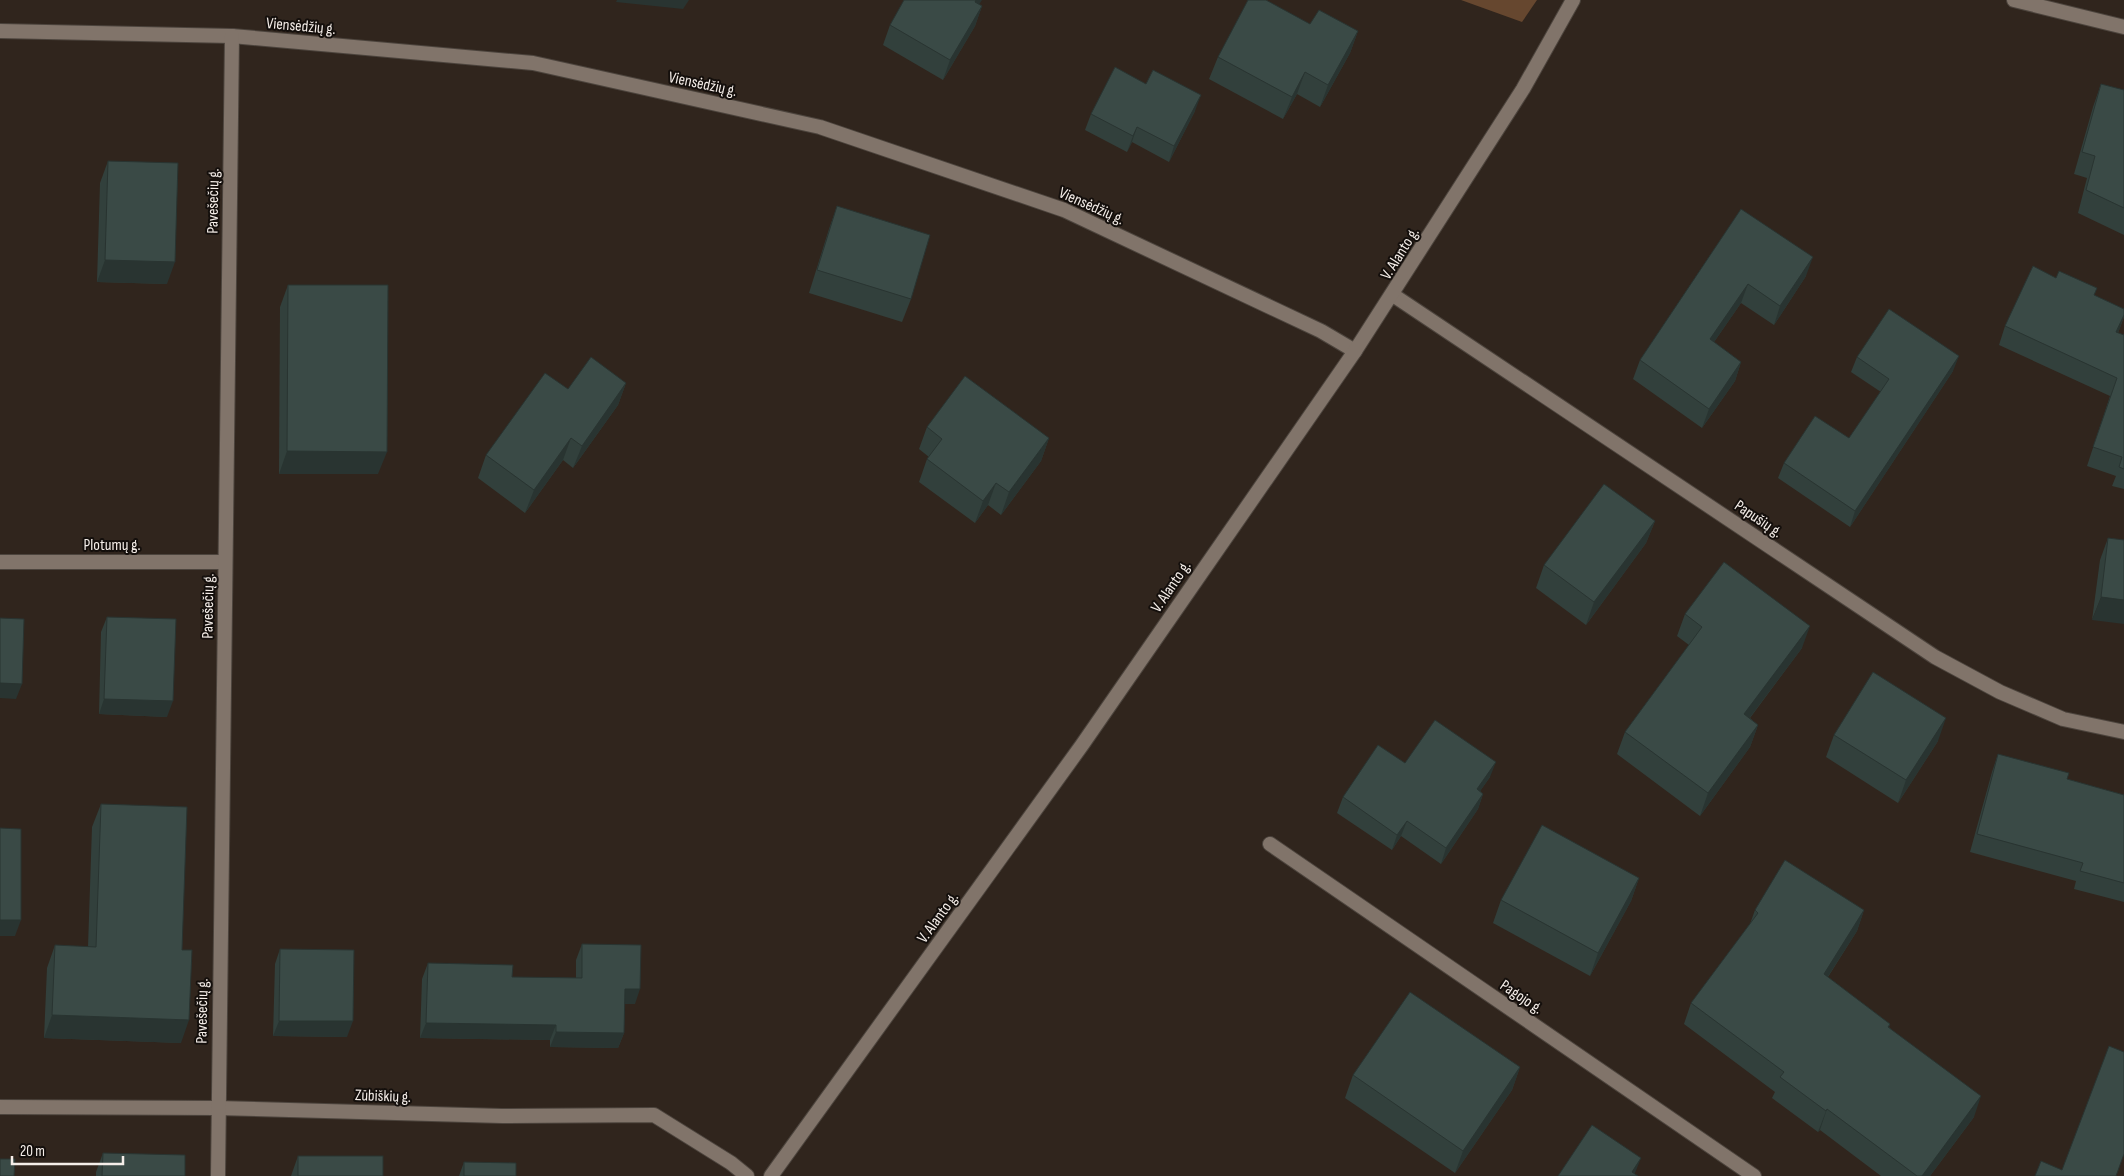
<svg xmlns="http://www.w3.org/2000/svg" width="2124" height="1176" font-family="'Sofia Sans Condensed',sans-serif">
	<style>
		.green { fill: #66472f }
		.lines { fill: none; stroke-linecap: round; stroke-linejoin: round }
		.minor-casing { stroke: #4c443d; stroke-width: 16 }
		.secondary-casing { stroke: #4c443d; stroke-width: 16 }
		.minor { stroke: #81746a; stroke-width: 14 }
		.secondary { stroke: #81746a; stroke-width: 14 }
		.wall { fill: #32403c }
		.shaded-wall { fill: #293431 }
		.building { fill: #3a4a46; stroke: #293431 }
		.labels { text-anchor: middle; stroke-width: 4; stroke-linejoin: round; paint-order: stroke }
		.street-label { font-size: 16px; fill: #f5eee9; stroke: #140f0c }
	</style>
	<rect width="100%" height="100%" fill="#30251d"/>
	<path class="green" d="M 1461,0 L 1537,0 L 1522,22 Z"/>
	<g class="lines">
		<defs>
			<g id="minor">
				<path d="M 2014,0 L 2124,27"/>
				<path d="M 0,31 L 232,36 L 533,63 L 820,127 L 1064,210 L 1321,331 L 1355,351"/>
				<path d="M 1393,295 L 1935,657 L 2000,692 L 2063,719 L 2124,732"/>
				<path d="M 0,562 L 225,562"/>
				<path d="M 1270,844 L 1754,1176"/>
				<path d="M 0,1107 L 217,1108 L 502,1116 L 654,1115 L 731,1163 L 747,1176"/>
				<path d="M 218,1176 L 232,36"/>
			</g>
			<path id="secondary" d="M 771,1176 L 1082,745 L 1355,351 L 1523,89 L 1573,0"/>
		</defs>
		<use href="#minor" class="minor-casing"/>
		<use href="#secondary" class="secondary-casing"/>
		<use href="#minor" class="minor"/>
		<use href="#secondary" class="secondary"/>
	</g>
	<g class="wall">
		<path d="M 979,4 L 982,6 L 975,26 L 943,80 L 883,45 L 890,25 Z"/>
		<path d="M 1310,24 L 1358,31 L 1350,53 L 1320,107 L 1297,94 L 1283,119 L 1209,79 L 1218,57 Z"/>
		<path d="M 1146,84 L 1195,111 L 1169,162 L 1132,142 L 1127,152 L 1085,130 L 1091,114 Z"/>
		<path d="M 2101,84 L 2124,90 L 2124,235 L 2078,213 L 2087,178 L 2074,174 L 2093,107 Z"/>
		<path d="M 108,161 L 167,284 L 97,282 L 100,183 Z"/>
		<path d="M 837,206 L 911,299 L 902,322 L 809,293 L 829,229 Z"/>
		<path d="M 1741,209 L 1806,276 L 1774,325 L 1741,303 L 1714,342 L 1741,362 L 1735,381 L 1702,428 L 1633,379 L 1640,360 Z"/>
		<path d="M 2056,278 L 2097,288 L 2094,295 L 2124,309 L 2124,317 L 2118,333 L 2124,335 L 2124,489 L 2112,486 L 2116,476 L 2087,466 L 2110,396 L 1999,345 L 2005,326 Z"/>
		<path d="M 288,285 L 378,474 L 279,474 L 280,307 Z"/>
		<path d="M 1857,357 L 1953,371 L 1850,527 L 1778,478 L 1784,463 L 1849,438 L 1881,392 L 1851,372 Z"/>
		<path d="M 626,383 L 618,405 L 573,468 L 563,460 L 525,513 L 478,478 L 486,455 L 568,389 Z"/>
		<path d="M 927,427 L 1049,438 L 1041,461 L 1001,515 L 988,505 L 975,523 L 919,482 L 927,459 L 929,457 L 919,449 Z"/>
		<path d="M 1655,521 L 1646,543 L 1586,625 L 1536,588 L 1544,565 Z"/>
		<path d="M 2108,538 L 2124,540 L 2092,620 L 2100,560 Z"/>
		<path d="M 1685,614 L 1802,648 L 1750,718 L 1758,725 L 1750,747 L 1700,816 L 1617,754 L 1625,732 L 1689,645 L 1677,636 Z"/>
		<path d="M 107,617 L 167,717 L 99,714 L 101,632 Z"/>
		<path d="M 1834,735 L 1938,741 L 1898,803 L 1826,757 Z"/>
		<path d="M 1998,754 L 2067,779 L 2124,795 L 2124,902 L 2074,889 L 2076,881 L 1970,852 L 1992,772 Z"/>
		<path d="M 1405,763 L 1490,777 L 1480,791 L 1483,794 L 1478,809 L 1441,864 L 1401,836 L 1392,850 L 1337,813 L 1343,797 Z"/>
		<path d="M 101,804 L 182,950 L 181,1043 L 44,1038 L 47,968 L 55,945 L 88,947 L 92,827 Z"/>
		<path d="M 1639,878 L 1631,901 L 1590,976 L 1493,923 L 1501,900 Z"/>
		<path d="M 1755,910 L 1864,910 L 1857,931 L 1828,977 L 1890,1024 L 1889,1027 L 1974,1117 L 1930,1176 L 1881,1176 L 1820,1130 L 1818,1132 L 1772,1098 L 1775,1092 L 1684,1024 L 1691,1003 L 1750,924 Z"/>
		<path d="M 582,944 L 635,1004 L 624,1004 L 624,1033 L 618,1048 L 550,1047 L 550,1040 L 420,1038 L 422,979 L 428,963 L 512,977 L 576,978 L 576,960 Z"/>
		<path d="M 280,949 L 347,1037 L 273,1036 L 275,964 Z"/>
		<path d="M 1520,1067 L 1512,1090 L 1455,1173 L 1345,1098 L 1353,1075 Z"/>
		<path d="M 103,1153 L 185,1176 L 96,1176 L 96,1172 Z"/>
		<path d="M 298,1156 L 383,1176 L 291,1176 Z"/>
		<path d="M 464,1162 L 516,1176 L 459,1176 Z"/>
	</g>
	<g class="shaded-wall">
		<path d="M 617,0 L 689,0 L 683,9 L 616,2 Z"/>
		<path d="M 976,0 L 982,0 L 968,22 Z"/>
		<path d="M 982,6 L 975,26 L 943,80 L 950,60 Z"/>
		<path d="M 1358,31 L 1350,53 L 1320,107 L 1328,85 Z"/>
		<path d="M 1305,72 L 1297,94 L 1283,119 L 1292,97 Z"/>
		<path d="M 1201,95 L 1195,111 L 1169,162 L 1174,146 Z"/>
		<path d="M 1137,127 L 1132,142 L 1127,152 L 1133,136 Z"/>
		<path d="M 1813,257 L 1806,276 L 1774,325 L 1780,306 Z"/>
		<path d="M 105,260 L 175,262 L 167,284 L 97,282 Z"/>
		<path d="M 1748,284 L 1741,303 L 1703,358 L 1710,339 Z"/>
		<path d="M 2124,315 L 2120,328 L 2110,351 L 2116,332 Z"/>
		<path d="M 1959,356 L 1953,371 L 1850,527 L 1855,511 Z"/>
		<path d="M 1741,362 L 1735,381 L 1702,428 L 1709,409 Z"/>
		<path d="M 626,383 L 618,405 L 573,468 L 582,446 Z"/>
		<path d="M 571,438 L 563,460 L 525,513 L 534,490 Z"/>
		<path d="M 1049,438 L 1041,461 L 1001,515 L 1009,492 Z"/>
		<path d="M 287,451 L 387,452 L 378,474 L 279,474 Z"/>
		<path d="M 996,483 L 988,505 L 975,523 L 983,501 Z"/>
		<path d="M 1655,521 L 1646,543 L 1586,625 L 1594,602 Z"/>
		<path d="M 2101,597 L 2124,600 L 2124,624 L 2092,620 Z"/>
		<path d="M 1810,626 L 1802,648 L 1736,736 L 1744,714 Z"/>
		<path d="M 0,683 L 22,684 L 16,699 L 0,698 Z"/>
		<path d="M 104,699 L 173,701 L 167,717 L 99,714 Z"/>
		<path d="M 1946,718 L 1938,741 L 1898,803 L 1906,780 Z"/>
		<path d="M 1758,725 L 1750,747 L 1700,816 L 1708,793 Z"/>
		<path d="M 1496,762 L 1490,777 L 1471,804 L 1477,789 Z"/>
		<path d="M 1483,794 L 1478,809 L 1441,864 L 1446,848 Z"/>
		<path d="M 1407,821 L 1401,836 L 1392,850 L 1397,835 Z"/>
		<path d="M 1639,878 L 1631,901 L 1590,976 L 1598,953 Z"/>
		<path d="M 1864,910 L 1857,931 L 1816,995 L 1824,974 Z"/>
		<path d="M 0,920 L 21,920 L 15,936 L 0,936 Z"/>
		<path d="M 625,989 L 640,989 L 635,1004 L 619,1004 Z"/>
		<path d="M 52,1015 L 189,1020 L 181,1043 L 44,1038 Z"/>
		<path d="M 279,1021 L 353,1021 L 347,1037 L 273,1036 Z"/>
		<path d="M 426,1023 L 556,1025 L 550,1040 L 420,1038 Z"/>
		<path d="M 556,1032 L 624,1033 L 618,1048 L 550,1047 Z"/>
		<path d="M 1520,1067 L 1512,1090 L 1455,1173 L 1463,1151 Z"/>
		<path d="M 1981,1096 L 1974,1117 L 1930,1176 L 1922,1176 Z"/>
		<path d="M 1827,1109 L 1820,1130 L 1818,1132 L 1826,1111 Z"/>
		<path d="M 1641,1158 L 1635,1173 L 1633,1176 L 1632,1172 Z"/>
	</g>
	<g class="building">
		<path d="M 904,0 L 976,0 L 975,2 L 982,6 L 950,60 L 890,25 Z"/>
		<path d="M 1248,0 L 1266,0 L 1310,24 L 1319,10 L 1358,31 L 1328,85 L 1305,72 L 1292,97 L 1218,57 Z"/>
		<path d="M 1115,67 L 1146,84 L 1153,70 L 1201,95 L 1174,146 L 1137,127 L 1133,136 L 1091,114 Z"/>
		<path d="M 2101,84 L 2124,90 L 2124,208 L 2086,190 L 2095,156 L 2082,152 Z"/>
		<path d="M 108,161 L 178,163 L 175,262 L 105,260 Z"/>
		<path d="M 837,206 L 930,235 L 911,299 L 817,270 Z"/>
		<path d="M 1741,209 L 1813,257 L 1780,306 L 1748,284 L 1710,339 L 1741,362 L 1709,409 L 1640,360 Z"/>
		<path d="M 2033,266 L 2056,278 L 2059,271 L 2097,288 L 2094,295 L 2124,309 L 2124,315 L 2116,332 L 2124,335 L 2124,469 L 2119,467 L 2122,457 L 2093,447 L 2117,378 L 2005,326 Z"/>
		<path d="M 288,285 L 388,285 L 387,452 L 287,451 Z"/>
		<path d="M 1889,309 L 1959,356 L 1855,511 L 1784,463 L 1815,416 L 1849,438 L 1889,379 L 1857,357 Z"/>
		<path d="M 591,357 L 626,383 L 582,446 L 571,438 L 534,490 L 486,455 L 545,373 L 568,389 Z"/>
		<path d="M 965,376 L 1049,438 L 1009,492 L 996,483 L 983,501 L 927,459 L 942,439 L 927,427 Z"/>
		<path d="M 1604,484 L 1655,521 L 1594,602 L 1544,565 Z"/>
		<path d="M 2108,538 L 2124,540 L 2124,600 L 2101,597 Z"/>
		<path d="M 1724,562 L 1810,626 L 1744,714 L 1758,725 L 1708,793 L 1625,732 L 1702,627 L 1685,614 Z"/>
		<path d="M 107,617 L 176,619 L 173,701 L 104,699 Z"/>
		<path d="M 0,618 L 24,619 L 22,684 L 0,683 Z"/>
		<path d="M 1873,672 L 1946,718 L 1906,780 L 1834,735 Z"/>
		<path d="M 1435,720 L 1496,762 L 1477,789 L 1483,794 L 1446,848 L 1407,821 L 1397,835 L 1343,797 L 1378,745 L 1405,763 Z"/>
		<path d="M 1998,754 L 2069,773 L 2067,779 L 2124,795 L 2124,883 L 2080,871 L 2083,863 L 1977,834 Z"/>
		<path d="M 101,804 L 187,807 L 182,950 L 192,950 L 189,1020 L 52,1015 L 55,945 L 96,947 Z"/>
		<path d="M 1542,825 L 1639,878 L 1598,953 L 1501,900 Z"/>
		<path d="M 0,828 L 21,829 L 21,920 L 0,920 Z"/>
		<path d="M 1785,860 L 1864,910 L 1824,974 L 1890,1024 L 1888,1027 L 1981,1096 L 1922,1176 L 1917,1176 L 1827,1109 L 1826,1111 L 1780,1077 L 1784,1072 L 1691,1003 L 1758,913 L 1755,910 Z"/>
		<path d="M 582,944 L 641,945 L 640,989 L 625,989 L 624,1033 L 556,1032 L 556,1025 L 426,1023 L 428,963 L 513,965 L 512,977 L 582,978 Z"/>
		<path d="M 280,949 L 354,950 L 353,1021 L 279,1021 Z"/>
		<path d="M 1410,992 L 1520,1067 L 1463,1151 L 1353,1075 Z"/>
		<path d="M 2109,1046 L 2124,1052 L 2124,1154 L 2116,1176 L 2035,1176 L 2041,1161 L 2062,1170 Z"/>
		<path d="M 1592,1125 L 1641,1158 L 1632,1172 L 1638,1176 L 1558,1176 Z"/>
		<path d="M 103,1153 L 185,1155 L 185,1176 L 102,1176 Z"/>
		<rect x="298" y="1156" width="85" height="20"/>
		<path d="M 0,1159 L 15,1159 L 14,1176 L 0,1176 Z"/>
		<path d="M 464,1162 L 516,1163 L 516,1176 L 464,1176 Z"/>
	</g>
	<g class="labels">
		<g class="street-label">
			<text transform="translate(301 25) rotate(5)" y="6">Viensėdžių g.</text>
			<text transform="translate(703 83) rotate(12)" y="6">Viensėdžių g.</text>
			<text transform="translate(212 201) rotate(-89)" y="6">Pavešečių g.</text>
			<text transform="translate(1092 205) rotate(24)" y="6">Viensėdžių g.</text>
			<text transform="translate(1399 253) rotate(-58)" y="6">V. Alanto g.</text>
			<text transform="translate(1759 518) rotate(34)" y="6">Papušių g.</text>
			<text x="112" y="550">Plotumų g.</text>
			<text transform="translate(1170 586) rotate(-56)" y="6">V. Alanto g.</text>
			<text transform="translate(207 606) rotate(-89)" y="6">Pavešečių g.</text>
			<text transform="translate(937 917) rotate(-54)" y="6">V. Alanto g.</text>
			<text transform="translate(1522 996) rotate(34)" y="6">Pagojo g.</text>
			<text transform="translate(201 1011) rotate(-89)" y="6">Pavešečių g.</text>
			<text transform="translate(383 1095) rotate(2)" y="6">Zūbiškių g.</text>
		</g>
	</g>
	<path d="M12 1156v8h111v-8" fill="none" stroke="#f5eee9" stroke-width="2.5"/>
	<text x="20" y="1156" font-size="15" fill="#f5eee9" stroke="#140f0c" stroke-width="4" paint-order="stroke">20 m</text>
</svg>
